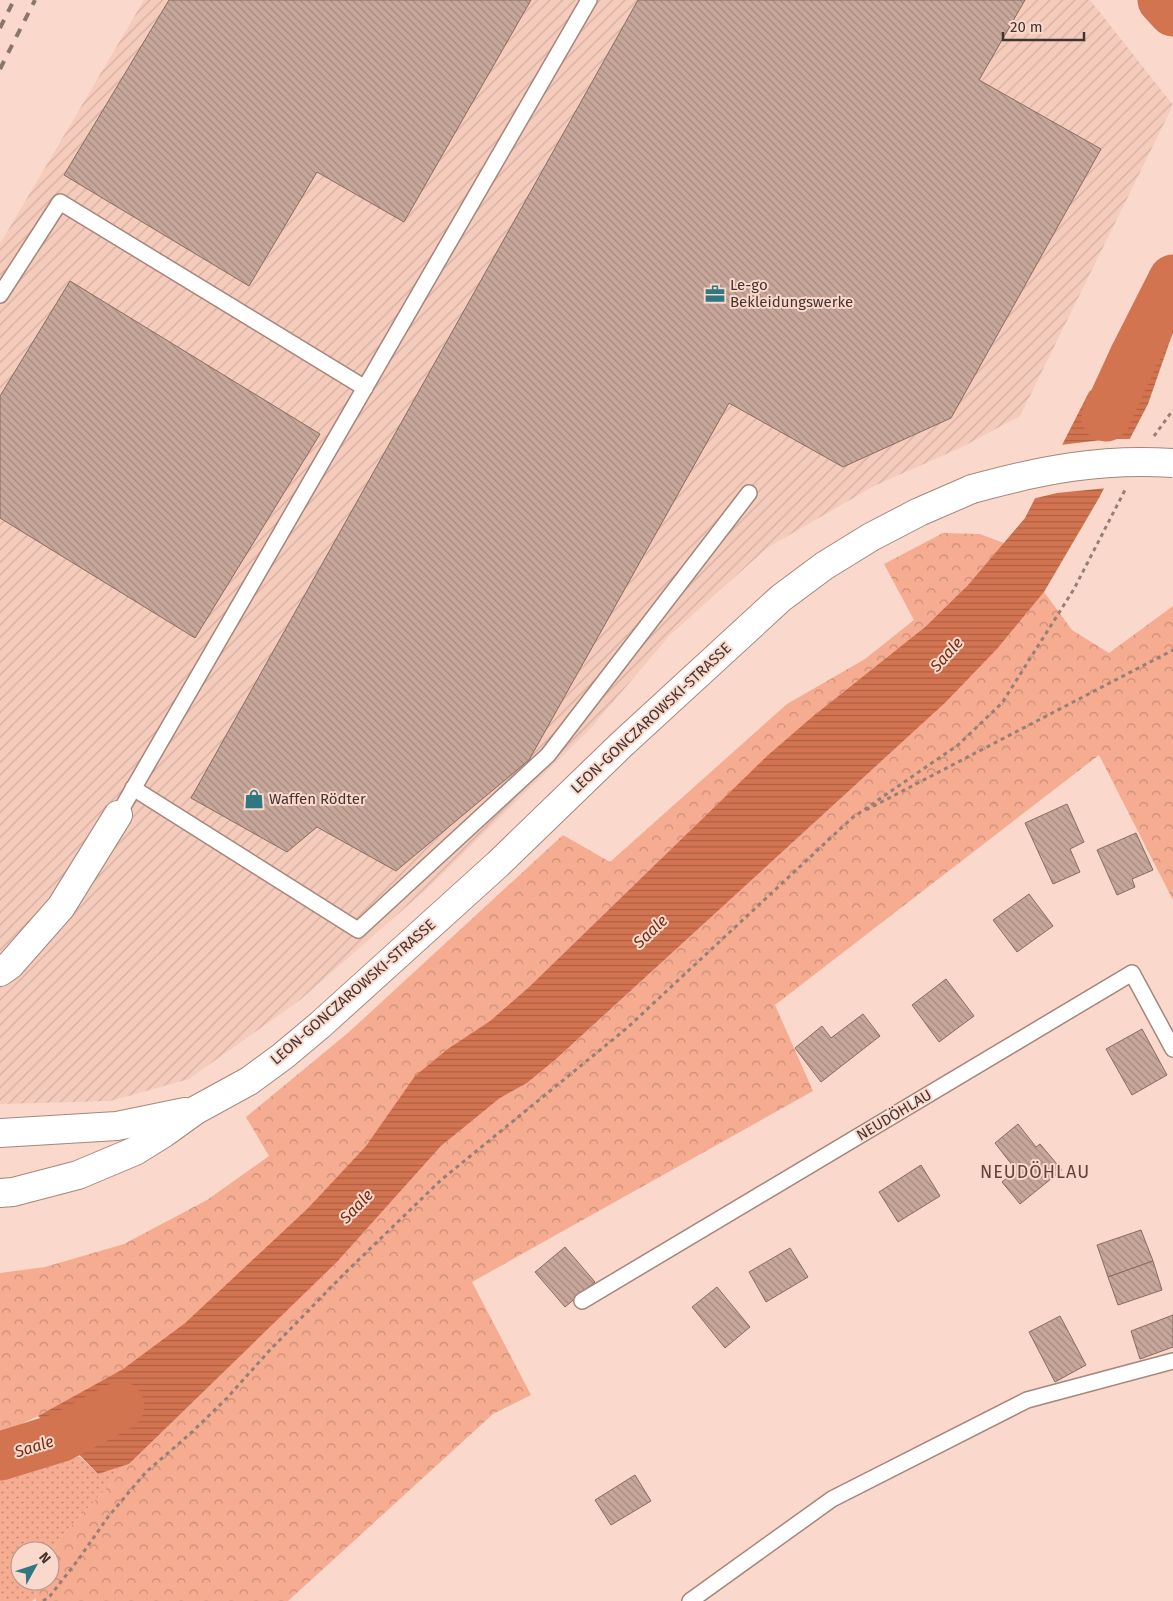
<svg xmlns="http://www.w3.org/2000/svg" width="1173" height="1601" font-family="'Fira Sans',sans-serif">
	<style>
		.industrial { fill: url(#industrial-furrows) }
		.grass { fill: url(#grass-dots) }
		.forest { fill: url(#forest-crowns) }
		.water { fill: url(#water-rules) }
		.pier { fill: #fad8cb }
		.lines { fill: none; stroke-linecap: round; stroke-linejoin: round }
		.river { stroke: #d37451; stroke-width: 49 }
		.building { fill: url(#building-back-hatch); stroke: #896b60 }
		.lane-casing { stroke: #a6867b; stroke-width: 18 }
		.street-casing { stroke: #a6867b; stroke-width: 30 }
		.secondary-casing { stroke: #a6867b; stroke-width: 30 }
		.path { stroke: #967f77; stroke-width: 3; stroke-dasharray: 4 4; stroke-linecap: butt }
		.lane { stroke: #fff; stroke-width: 15 }
		.street { stroke: #fff; stroke-width: 28 }
		.secondary { stroke: #fff; stroke-width: 28 }
		.rail { stroke: #8b756d; stroke-width: 4; stroke-dasharray: 9 9; stroke-linecap: butt }
		.secondary-bridge-casing { stroke: #a6867b; stroke-width: 30; stroke-linecap: butt }
		.secondary-bridge { stroke: #fff; stroke-width: 28 }
		.labels { text-anchor: middle; stroke-width: 4; stroke-linejoin: round; paint-order: stroke }
		.poi-label { font-size: 15px; fill: #423430; stroke: #fad8cb; text-anchor: start }
		.street-label { font-size: 15px; fill: #423430; stroke: #fad8cb }
		.water-label { font-size: 16px; font-style: italic; fill: #6c2e15; stroke: #fad8cb }
		.quarter-label { font-size: 18px; letter-spacing: 1px; fill: #60443a; stroke: #fad8cb }
	</style>
	<defs>
		<pattern id="industrial-furrows" width="10" height="10" patternUnits="userSpaceOnUse" patternTransform="scale(1.25)"><rect width="10" height="10" fill="#f5cbbc"/><path d="M-1 1l2-2M0 10L10 0M9 11l2-2" fill="none" stroke="#d3afa2"/></pattern>
		<pattern id="grass-dots" width="8" height="8" patternUnits="userSpaceOnUse" patternTransform="scale(1.25)"><rect width="8" height="8" fill="#f6ac91"/><path d="M2 2h.1M6 6h.1" fill="none" stroke="#c98d77" stroke-width="1.8" stroke-linecap="round"/></pattern>
		<pattern id="forest-crowns" width="20" height="18" patternUnits="userSpaceOnUse" patternTransform="scale(1.25)"><rect width="20" height="18" fill="#f6ac91"/><path d="M2 6a3 3 0 1 1 6 0M12 15a3 3 0 1 1 6 0" fill="none" stroke="#c98d77"/></pattern>
		<pattern id="water-rules" width="6" height="5" patternUnits="userSpaceOnUse" patternTransform="scale(1.25)"><rect width="6" height="5" fill="#d37451"/><path d="M0 2.5h6" fill="none" stroke="#ad6044"/></pattern>
		<pattern id="building-back-hatch" width="6" height="6" patternUnits="userSpaceOnUse" patternTransform="scale(1.25)"><rect width="6" height="6" fill="#c8a79b"/><path d="M-1 5l2 2M0 0l6 6M5-1l2 2" fill="none" stroke="#a4897f"/></pattern>
	</defs>
	<rect width="100%" height="100%" fill="#fad8cb"/>
	<path class="industrial" d="M 144,0 L 1090,0 L 1173,105 L 1020,416 L 962,447 L 874,486 L 767,548 L 670,635 L 590,729 L 431,885 L 300,1000 L 189,1079 L 110,1101 L 0,1104 L 0,244 Z"/>
	<path class="grass" d="M 80,1457 L 98,1474 L 129,1464 L 59,1539 L 50,1558 L 50,1551 L 20,1551 L 20,1581 L 38,1581 L 35,1587 L 36,1598 L 32,1601 L 0,1601 L 0,1475 L 35,1465 Z"/>
	<g class="forest">
		<path d="M 943,533 L 980,534 L 1004,543 L 968,585 L 925,627 L 812,717 L 768,755 L 529,987 L 490,1021 L 449,1048 L 366,1146 L 308,1208 L 185,1323 L 123,1369 L 38,1416 L 0,1434 L 0,1273 L 45,1267 L 124,1244 L 207,1200 L 269,1156 L 246,1117 L 349,1032 L 563,835 L 610,862 L 787,704 L 865,659 L 914,620 L 884,564 Z"/>
		<path d="M 1044,592 L 1072,630 L 1109,653 L 1173,606 L 1173,900 L 1099,755 L 775,1005 L 813,1091 L 472,1282 L 531,1395 L 493,1414 L 288,1601 L 36,1601 L 35,1587 L 38,1581 L 50,1581 L 50,1558 L 59,1539 L 129,1464 L 337,1262 L 441,1146 L 500,1098 L 527,1083 L 555,1060 L 946,702 L 997,649 Z"/>
	</g>
	<path class="water" d="M 1173,323 L 1173,332 L 1148,404 L 1099,498 L 1044,592 L 997,649 L 946,702 L 555,1060 L 527,1083 L 500,1098 L 441,1146 L 337,1262 L 129,1464 L 98,1474 L 62,1437 L 38,1416 L 123,1369 L 185,1323 L 308,1208 L 366,1146 L 415,1076 L 449,1048 L 490,1021 L 529,987 L 768,755 L 812,717 L 925,627 L 968,585 L 1025,518 L 1089,392 Z"/>
	<path class="pier" d="M 1110,439 L 1133,439 L 1107,488 L 1057,493 L 1032,499 L 1060,445 Z"/>
	<g class="lines">
		<g class="river">
			<path d="M 1162,0 L 1173,12"/>
			<path d="M 1106,417 L 1134,356 L 1173,279"/>
			<path d="M 0,1456 L 62,1437 L 120,1406"/>
		</g>
	</g>
	<g class="building">
		<path d="M 169,0 L 531,0 L 404,222 L 317,172 L 249,286 L 64,175 Z"/>
		<path d="M 638,0 L 1025,0 L 979,80 L 1101,149 L 951,418 L 843,467 L 729,403 L 529,760 L 396,871 L 317,827 L 287,852 L 191,798 Z"/>
		<path d="M 70,281 L 320,434 L 195,638 L 0,518 L 0,396 Z"/>
		<path d="M 1067,804 L 1084,842 L 1070,849 L 1080,872 L 1053,884 L 1025,823 Z"/>
		<path d="M 1136,833 L 1153,870 L 1132,879 L 1135,887 L 1117,895 L 1097,850 Z"/>
		<path d="M 1029,894 L 1053,926 L 1017,952 L 993,920 Z"/>
		<path d="M 946,979 L 974,1016 L 939,1042 L 912,1005 Z"/>
		<path d="M 863,1014 L 880,1036 L 821,1082 L 795,1048 L 822,1026 L 831,1038 Z"/>
		<path d="M 1142,1029 L 1167,1075 L 1132,1095 L 1106,1049 Z"/>
		<path d="M 1018,1124 L 1036,1147 L 1040,1144 L 1062,1170 L 1020,1204 L 1002,1182 L 1016,1170 L 995,1143 Z"/>
		<path d="M 921,1165 L 940,1196 L 898,1222 L 879,1192 Z"/>
		<path d="M 1141,1230 L 1153,1261 L 1108,1277 L 1097,1245 Z"/>
		<path d="M 565,1247 L 595,1282 L 565,1307 L 535,1272 Z"/>
		<path d="M 790,1248 L 808,1277 L 766,1302 L 749,1272 Z"/>
		<path d="M 1153,1261 L 1162,1290 L 1118,1305 L 1108,1277 Z"/>
		<path d="M 717,1287 L 750,1327 L 725,1348 L 692,1307 Z"/>
		<path d="M 1173,1315 L 1173,1347 L 1140,1359 L 1131,1331 Z"/>
		<path d="M 1060,1316 L 1086,1365 L 1055,1382 L 1029,1332 Z"/>
		<path d="M 635,1475 L 651,1501 L 611,1525 L 595,1500 Z"/>
	</g>
	<g class="lines">
		<defs>
			<g id="lane">
				<path d="M 0,295 L 60,202 L 365,388"/>
				<path d="M 133,788 L 358,930 L 548,755 L 749,493"/>
				<path d="M 118,815 L 589,0"/>
				<path d="M 582,1301 L 1132,973 L 1173,1049"/>
				<path d="M 690,1601 L 832,1499 L 1027,1400 L 1173,1361"/>
			</g>
			<path id="street" d="M 0,972 L 10,965 L 61,907 L 118,815"/>
			<g id="secondary">
				<path d="M 0,1133 L 117,1126 L 185,1112"/>
				<path d="M 0,1193 L 13,1192 L 78,1175 L 135,1151 L 164,1133 L 196,1110 L 249,1081 L 283,1056 L 320,1025 L 498,864 L 621,745 L 781,598 L 824,566 L 871,537 L 919,512 L 972,489"/>
			</g>
		</defs>
		<use href="#lane" class="lane-casing"/>
		<use href="#street" class="street-casing"/>
		<use href="#secondary" class="secondary-casing"/>
		<g class="path">
			<path d="M 1154,436 L 1173,410"/>
			<path d="M 866,810 L 1173,650"/>
			<path d="M 43,1601 L 50,1596 L 78,1560 L 108,1517 L 146,1472 L 192,1432 L 227,1398 L 269,1351 L 345,1273 L 441,1180 L 627,1028 L 852,818 L 958,745 L 1002,703 L 1074,589 L 1125,490"/>
		</g>
		<use href="#lane" class="lane"/>
		<use href="#street" class="street"/>
		<use href="#secondary" class="secondary"/>
		<g class="rail">
			<path d="M 0,28 L 14,0"/>
			<path d="M 0,69 L 35,0"/>
		</g>
		<defs>
			<path id="secondary-bridge" d="M 972,489 C 1041,470 1102,458 1173,463"/>
		</defs>
		<use href="#secondary-bridge" class="secondary-bridge-casing"/>
		<use href="#secondary-bridge" class="secondary-bridge"/>
	</g>
	<defs>
		<symbol id="office-bare" viewBox="-9 -9 18 18"><path d="M-6-3h4V-5.5h4V-3h4V5H-6ZM-1-4.5V-3h2v-1.5ZM-6 0V1H6V0Z" fill="#307881" stroke="#fad8cb" stroke-width="2.5" paint-order="stroke"/></symbol>
		<symbol id="shop-bare" viewBox="-9 -9 18 18"><path d="M-5-2.5h2.3a2.7 3.5 0 0 1 5.4 0H5L5.5 6h-11ZM-1.5-2.5h3a1.5 2.3 0 0 0-3 0Z" fill="#307881" stroke="#fad8cb" stroke-width="2.5" paint-order="stroke"/></symbol>
	</defs>
	<g fill-rule="evenodd">
		<use href="#office-bare" x="701" y="280" width="28" height="28"/>
		<use href="#shop-bare" x="240" y="785" width="28" height="28"/>
	</g>
	<g class="labels">
		<g class="poi-label">
			<text x="730" y="290">Le-go<tspan x="730" dy="17">Bekleidungswerke</tspan></text>
			<text x="269" y="804">Waffen Rödter</text>
		</g>
		<g class="street-label">
			<text transform="translate(651 718) rotate(-43)" y="5">LEON-GONCZAROWSKI-STRASSE</text>
			<text transform="translate(353 992) rotate(-41)" y="5">LEON-GONCZAROWSKI-STRASSE</text>
			<text transform="translate(894 1115) rotate(-31)" y="5">NEUDÖHLAU</text>
		</g>
		<g class="water-label">
			<text transform="translate(946 654) rotate(-48)" y="6">Saale</text>
			<text transform="translate(650 931) rotate(-43)" y="6">Saale</text>
			<text transform="translate(356 1206) rotate(-46)" y="6">Saale</text>
			<text transform="translate(34 1446) rotate(-17)" y="6">Saale</text>
		</g>
		<g class="quarter-label">
			<text x="1035" y="1178">NEUDÖHLAU</text>
		</g>
	</g>
	<g transform="translate(35 1566) rotate(50)"><circle r="24" fill="#fad8cb" stroke="#b0968d"/>
	<path d="M0-4L9 19L0 12L-9 19Z" fill="#307881"/>
	<text y="-8" font-size="14" font-weight="bold" text-anchor="middle" fill="#423430">N</text>
	</g>
	<path d="M1003 32v8h81v-8" fill="none" stroke="#423430" stroke-width="2.5"/>
	<text x="1010" y="32" font-size="15" fill="#423430" stroke="#fad8cb" stroke-width="4" paint-order="stroke">20 m</text>
</svg>
